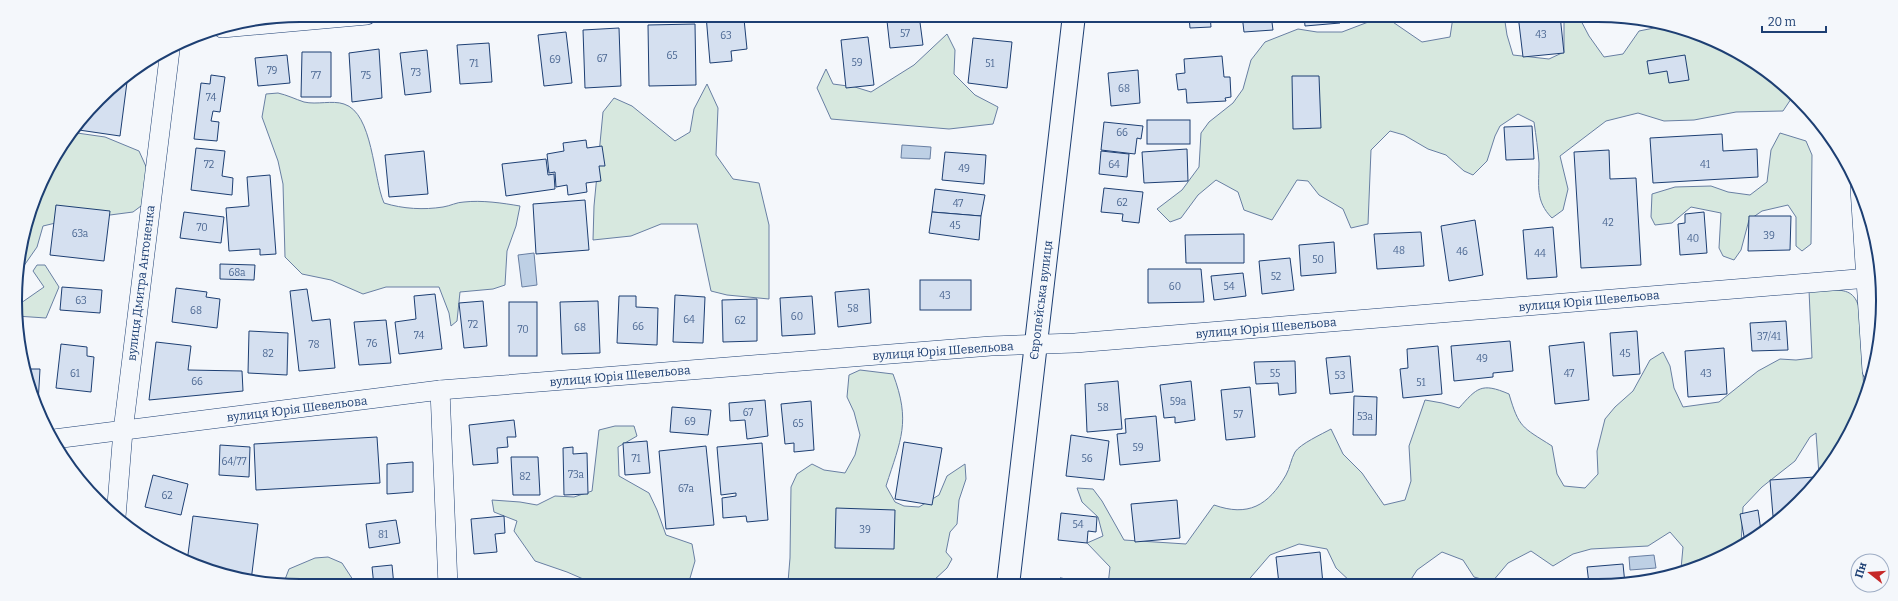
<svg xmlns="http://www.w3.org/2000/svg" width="1898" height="601" font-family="Bitter,serif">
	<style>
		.green { fill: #d7e8df; stroke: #687fa3 }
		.water { fill: #bed0e5; stroke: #687fa3 }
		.building { fill: #d5e0f0; stroke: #1d3f73 }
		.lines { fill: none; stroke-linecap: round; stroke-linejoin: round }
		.minor-casing { stroke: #1d3f73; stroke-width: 20 }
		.secondary-casing { stroke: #1d3f73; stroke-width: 24 }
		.minor { stroke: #f4f7fb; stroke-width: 19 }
		.secondary { stroke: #f4f7fb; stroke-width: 22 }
		.labels { text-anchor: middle; stroke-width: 3; stroke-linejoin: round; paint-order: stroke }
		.number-label { font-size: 10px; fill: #4b6792 }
		.street-label { font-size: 12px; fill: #1d3f73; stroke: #f4f7fb }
		.rim { fill: none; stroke: #1d3f73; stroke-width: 2 }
	</style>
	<rect width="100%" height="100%" fill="#f4f7fb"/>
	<g class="green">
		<path d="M 1456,15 L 1504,15 L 1507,35 L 1513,55 L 1549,59 L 1564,52 L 1564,15 L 1579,17 L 1589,36 L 1604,57 L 1623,54 L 1639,31 L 1669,25 L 1707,37 L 1756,63 L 1791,92 L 1793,96 L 1783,111 L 1736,112 L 1694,120 L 1664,121 L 1638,113 L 1606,121 L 1560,156 L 1568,189 L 1563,210 L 1552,218 C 1535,201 1539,185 1539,163 C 1538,149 1536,136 1534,122 L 1518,114 L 1500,126 L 1495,136 L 1487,161 L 1473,175 L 1464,171 L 1446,155 L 1428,149 L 1404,135 L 1390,131 L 1371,150 L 1368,224 L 1351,228 L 1343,209 L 1319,195 L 1308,181 L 1297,180 L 1272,220 L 1244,210 L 1238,192 L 1216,180 L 1198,195 L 1181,218 L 1170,222 L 1157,209 L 1182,190 L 1199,167 L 1201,133 L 1209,122 L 1233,103 L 1243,89 L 1251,60 L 1265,42 L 1298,29 L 1317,32 L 1342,32 L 1384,16 L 1422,42 L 1450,37 L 1453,17 Z"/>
		<path d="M 947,34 L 955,50 L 954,74 L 975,95 L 998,107 L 993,124 L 949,129 L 831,119 L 817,88 L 826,69 L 833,84 L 855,87 L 871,92 L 914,65 Z"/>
		<path d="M 707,84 L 718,108 L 716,155 L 733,179 L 759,183 L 769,225 L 769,299 L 727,295 L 711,291 L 697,224 L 661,224 L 631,236 L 593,240 L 594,206 L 603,112 L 614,98 L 632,106 L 675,141 L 690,132 L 694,109 Z"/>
		<path d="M 278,93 C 287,95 295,99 304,102 C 317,105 332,100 344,104 C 373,113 373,178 384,203 C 403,209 424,210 443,207 C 450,206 457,202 464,202 C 482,200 502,203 520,206 L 516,226 L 507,251 L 505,285 L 493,289 L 460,292 L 457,321 L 451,326 L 449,313 L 439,287 L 386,287 L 363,294 L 331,280 L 302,274 L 285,257 L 283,184 L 278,161 L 262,117 L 266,94 Z"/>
		<path d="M 70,132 L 105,137 L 139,151 L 148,171 L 145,203 L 133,212 L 64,221 L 43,226 L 37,247 L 21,270 L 17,267 L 17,263 L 45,174 Z"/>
		<path d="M 1780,133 L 1806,141 L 1812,155 L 1811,244 L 1802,251 L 1796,246 L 1796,217 L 1788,205 L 1762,211 L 1749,220 L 1741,250 L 1734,260 L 1723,256 L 1719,248 L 1721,213 L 1691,207 L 1672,223 L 1655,225 L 1651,217 L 1652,194 L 1675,187 L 1711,186 L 1728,192 L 1750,195 L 1767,182 L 1771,150 Z"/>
		<path d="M 37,265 L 45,265 L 59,287 L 46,318 L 16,316 L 16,303 L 21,303 L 44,287 L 33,271 Z"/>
		<path d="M 1828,289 C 1844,291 1853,289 1859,307 L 1864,391 L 1845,443 L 1819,475 L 1816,433 L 1810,437 L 1795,461 L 1762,487 L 1743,507 L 1741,545 L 1724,557 L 1681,569 L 1683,547 L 1670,532 L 1648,546 L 1591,549 L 1573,554 L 1553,566 L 1531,551 L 1508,563 L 1492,582 L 1474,577 L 1463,560 L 1442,552 L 1417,570 L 1408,584 L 1353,584 L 1336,568 L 1327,549 L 1299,544 L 1270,555 L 1245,584 L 1108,585 L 1110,567 L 1087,543 L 1103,536 L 1098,517 L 1082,502 L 1077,488 L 1093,489 L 1102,501 L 1124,540 L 1186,544 L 1214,505 C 1248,517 1268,506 1286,475 C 1290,468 1291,459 1295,452 C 1300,444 1322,434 1331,429 L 1343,454 L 1362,473 L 1384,505 L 1405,500 L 1411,481 L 1409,446 L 1425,400 L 1442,403 L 1459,408 C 1477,388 1481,382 1509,394 C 1519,428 1522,427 1552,446 L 1557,474 L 1564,486 L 1585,488 L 1598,474 L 1597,451 L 1605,419 L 1615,407 L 1633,391 L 1650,360 L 1663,352 L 1670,366 L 1674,388 L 1683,407 L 1719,402 L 1758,371 L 1780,359 L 1796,360 L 1812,358 L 1809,290 Z"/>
		<path d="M 860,370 L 893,374 C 911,422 901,439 886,486 L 895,502 L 904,506 L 919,507 L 939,495 L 947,476 L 965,464 L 966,479 L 959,500 L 957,524 L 950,532 L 946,552 L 952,559 L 947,568 L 933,581 L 905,585 L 786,585 L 788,582 L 790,558 L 791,487 L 797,474 L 812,464 L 824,470 L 845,473 L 855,455 L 860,435 L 854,412 L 847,397 L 849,375 Z"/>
		<path d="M 615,426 L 634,426 L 637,436 L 618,447 L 619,476 L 649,493 L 657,510 L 666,535 L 692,544 L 695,561 L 688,585 L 651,583 L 653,585 L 597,585 L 567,572 L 535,561 L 514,531 L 517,521 L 494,512 L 492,500 L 520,502 L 537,505 L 555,496 L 574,497 L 592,491 L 599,430 Z"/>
		<path d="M 328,557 L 342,563 L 357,586 L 287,585 L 284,582 L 289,569 L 315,558 Z"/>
	</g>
	<g class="water">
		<path d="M 902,145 L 931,147 L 930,159 L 901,158 Z"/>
		<path d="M 534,253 L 537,285 L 522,287 L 518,255 Z"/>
		<path d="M 1654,555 L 1656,568 L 1630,570 L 1629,557 Z"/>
	</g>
	<g class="building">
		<path d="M 706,15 L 716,15 L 717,21 L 744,19 L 747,49 L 731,51 L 732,61 L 710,63 Z"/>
		<path d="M 899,15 L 919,15 L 923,45 L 890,48 L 887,21 L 899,20 Z"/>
		<path d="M 1156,15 L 1210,15 L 1211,27 L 1190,28 L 1189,17 L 1157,19 Z"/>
		<path d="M 1242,15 L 1271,15 L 1273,30 L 1244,32 Z"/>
		<path d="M 1304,15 L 1340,15 L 1340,23 L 1305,26 Z"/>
		<path d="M 1518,15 L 1560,15 L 1564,53 L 1523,57 Z"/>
		<path d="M 695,24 L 696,85 L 649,86 L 648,25 Z"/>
		<path d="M 619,28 L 621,86 L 585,88 L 583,30 Z"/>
		<path d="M 566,32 L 572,83 L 544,86 L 538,35 Z"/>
		<path d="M 868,37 L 874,85 L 846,88 L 841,40 Z"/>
		<path d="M 973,38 L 1012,42 L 1007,88 L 968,83 Z"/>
		<path d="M 489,43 L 492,82 L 460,84 L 457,45 Z"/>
		<path d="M 379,49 L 382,98 L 352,102 L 349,53 Z"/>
		<path d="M 427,50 L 431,92 L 405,95 L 400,53 Z"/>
		<path d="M 302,52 L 331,52 L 331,97 L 301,97 Z"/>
		<path d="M 287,55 L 290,83 L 258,86 L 255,58 Z"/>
		<path d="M 1685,55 L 1689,80 L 1669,83 L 1667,71 L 1649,74 L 1647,61 Z"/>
		<path d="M 1222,56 L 1224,77 L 1230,77 L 1231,97 L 1225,98 L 1226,101 L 1187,103 L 1186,89 L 1178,90 L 1176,74 L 1185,73 L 1184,59 Z"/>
		<path d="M 1138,70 L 1140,103 L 1111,106 L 1108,73 Z"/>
		<path d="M 211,75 L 225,77 L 220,112 L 213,111 L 211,121 L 219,122 L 217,141 L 194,139 L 201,83 L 210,84 Z"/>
		<path d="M 1292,76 L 1319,76 L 1321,128 L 1293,129 Z"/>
		<path d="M 120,81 L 127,82 L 120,136 L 72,129 L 112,86 Z"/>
		<rect x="1147" y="120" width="43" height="24"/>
		<path d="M 1104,122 L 1143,126 L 1141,139 L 1137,138 L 1135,154 L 1101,150 Z"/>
		<path d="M 1532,126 L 1534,159 L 1506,160 L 1504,127 Z"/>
		<path d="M 1722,134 L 1723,151 L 1757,149 L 1758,177 L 1653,183 L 1650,138 Z"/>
		<path d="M 586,140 L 587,148 L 602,146 L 605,166 L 599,166 L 601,181 L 586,183 L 587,192 L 568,195 L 567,185 L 556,187 L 555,172 L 549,173 L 547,154 L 564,151 L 563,143 Z"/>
		<path d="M 196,148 L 225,151 L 222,176 L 233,178 L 232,195 L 191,190 Z"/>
		<path d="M 1187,149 L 1188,181 L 1144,183 L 1142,152 Z"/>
		<path d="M 1609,150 L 1610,179 L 1636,178 L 1641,265 L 1581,268 L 1574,152 Z"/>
		<path d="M 424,151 L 428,194 L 389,197 L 385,155 Z"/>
		<path d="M 1101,151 L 1129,154 L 1127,177 L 1099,174 Z"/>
		<path d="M 945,152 L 986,155 L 984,184 L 942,180 Z"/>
		<path d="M 546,159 L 548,175 L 554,174 L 555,189 L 506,196 L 502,164 Z"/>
		<path d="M 270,175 L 276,254 L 260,255 L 260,249 L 229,251 L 226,208 L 249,206 L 247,177 Z"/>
		<path d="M 1104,188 L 1143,192 L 1139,223 L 1122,221 L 1123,214 L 1101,212 Z"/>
		<path d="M 935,189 L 985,195 L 981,216 L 932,212 Z"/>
		<path d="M 585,200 L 589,250 L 536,254 L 533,204 Z"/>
		<path d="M 56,205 L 110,211 L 104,261 L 50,255 Z"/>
		<path d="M 184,212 L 224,217 L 221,243 L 180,238 Z"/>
		<path d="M 932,212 L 981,216 L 979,240 L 929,233 Z"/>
		<path d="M 1704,212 L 1707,253 L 1680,255 L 1678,224 L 1685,223 L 1685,214 Z"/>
		<path d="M 1749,216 L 1791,216 L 1790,250 L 1748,251 Z"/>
		<path d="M 1475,220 L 1483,275 L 1449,281 L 1441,226 Z"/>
		<path d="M 1553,227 L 1557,277 L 1527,279 L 1523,230 Z"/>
		<path d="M 1421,232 L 1424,266 L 1377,269 L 1374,234 Z"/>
		<path d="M 1244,234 L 1244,263 L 1186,263 L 1185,235 Z"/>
		<path d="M 1334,242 L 1336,273 L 1301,276 L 1299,245 Z"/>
		<path d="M 1290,258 L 1294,290 L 1262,294 L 1259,261 Z"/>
		<path d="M 220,264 L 255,265 L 254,280 L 220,279 Z"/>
		<path d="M 1148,269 L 1201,269 L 1204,302 L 1148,303 Z"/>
		<path d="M 1243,273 L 1246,296 L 1214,300 L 1211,276 Z"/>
		<rect x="920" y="280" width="51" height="30"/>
		<path d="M 62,287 L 102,290 L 100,313 L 60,310 Z"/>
		<path d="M 176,288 L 207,292 L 206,297 L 220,299 L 217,328 L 172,322 Z"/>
		<path d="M 307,289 L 312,321 L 330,319 L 335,368 L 299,371 L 290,291 Z"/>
		<path d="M 869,289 L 871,323 L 838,327 L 835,292 Z"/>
		<path d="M 435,294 L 442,349 L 399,354 L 395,322 L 416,319 L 414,296 Z"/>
		<path d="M 675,295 L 705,297 L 703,343 L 673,342 Z"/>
		<path d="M 619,296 L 636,296 L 636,307 L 658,308 L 657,345 L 617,343 Z"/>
		<path d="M 812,296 L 815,334 L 782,336 L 780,298 Z"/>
		<path d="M 757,299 L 757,341 L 723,342 L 722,300 Z"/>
		<path d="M 483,301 L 487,346 L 464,348 L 459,303 Z"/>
		<path d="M 598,301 L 600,353 L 562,354 L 560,302 Z"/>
		<rect x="509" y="302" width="28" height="54"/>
		<path d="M 386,320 L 391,363 L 359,365 L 354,322 Z"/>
		<path d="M 1786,321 L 1788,350 L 1752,351 L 1750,323 Z"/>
		<path d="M 249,331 L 288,333 L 287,375 L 248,373 Z"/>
		<path d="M 1637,331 L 1640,374 L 1613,376 L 1610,333 Z"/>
		<path d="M 1510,341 L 1513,371 L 1493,373 L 1493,377 L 1454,381 L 1451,346 Z"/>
		<path d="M 156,342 L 191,346 L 188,370 L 242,371 L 243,391 L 149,400 Z"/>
		<path d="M 1584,342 L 1589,400 L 1555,404 L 1549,346 Z"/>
		<path d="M 61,344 L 87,347 L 87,356 L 94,357 L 91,392 L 56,388 Z"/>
		<path d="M 1438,346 L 1442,394 L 1403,398 L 1400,369 L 1408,368 L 1407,349 Z"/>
		<path d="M 1724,348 L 1727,394 L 1688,397 L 1685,351 Z"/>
		<path d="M 1350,356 L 1353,392 L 1330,394 L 1326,358 Z"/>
		<path d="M 1295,361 L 1296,393 L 1279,395 L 1278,383 L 1256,384 L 1254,362 Z"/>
		<path d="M 24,369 L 40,369 L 38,404 L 25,374 Z"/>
		<path d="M 1118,381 L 1122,429 L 1087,432 L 1085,384 Z"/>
		<path d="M 1191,381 L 1195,420 L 1175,423 L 1175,417 L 1164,418 L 1160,385 Z"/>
		<path d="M 1250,387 L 1255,437 L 1226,440 L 1221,390 Z"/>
		<path d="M 1354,396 L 1377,397 L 1376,435 L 1353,435 Z"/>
		<path d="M 765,400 L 768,436 L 747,439 L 745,420 L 730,421 L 729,403 Z"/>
		<path d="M 811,401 L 814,450 L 794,452 L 794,443 L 785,444 L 781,404 Z"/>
		<path d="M 672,407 L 711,410 L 708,435 L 670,432 Z"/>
		<path d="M 1156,416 L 1160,461 L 1120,465 L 1117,434 L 1126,433 L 1125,419 Z"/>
		<path d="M 514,420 L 516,437 L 507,437 L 508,447 L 497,448 L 498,463 L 473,465 L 469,425 Z"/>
		<path d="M 1071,435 L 1109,441 L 1104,480 L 1066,476 Z"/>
		<path d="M 377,437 L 380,483 L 256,490 L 254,444 Z"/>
		<path d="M 647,441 L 650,473 L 625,475 L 623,443 Z"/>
		<path d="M 904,442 L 942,448 L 932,505 L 895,499 Z"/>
		<path d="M 762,443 L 768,520 L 747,522 L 746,516 L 723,518 L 722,498 L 736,496 L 736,493 L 721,495 L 717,447 Z"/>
		<path d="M 220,445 L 250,447 L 249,477 L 219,475 Z"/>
		<path d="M 706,446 L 714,525 L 666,529 L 659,451 Z"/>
		<path d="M 573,447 L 573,454 L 587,453 L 588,494 L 564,495 L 563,448 Z"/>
		<path d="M 511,457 L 538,457 L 540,495 L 513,495 Z"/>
		<path d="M 413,462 L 413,492 L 387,494 L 387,464 Z"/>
		<path d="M 153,475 L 188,484 L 181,515 L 145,507 Z"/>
		<path d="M 1815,477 L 1815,480 L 1786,515 L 1773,516 L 1770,480 Z"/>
		<path d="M 1177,500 L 1180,538 L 1135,542 L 1131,504 Z"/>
		<path d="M 836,508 L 895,510 L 894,549 L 835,548 Z"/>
		<path d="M 1758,510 L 1761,531 L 1745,542 L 1740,514 Z"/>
		<path d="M 1061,513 L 1097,517 L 1096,532 L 1088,531 L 1087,543 L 1058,540 Z"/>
		<path d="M 193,516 L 258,524 L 251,581 L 187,562 Z"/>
		<path d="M 504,516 L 505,533 L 495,534 L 497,552 L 474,554 L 471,519 Z"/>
		<path d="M 396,520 L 400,543 L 369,548 L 366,524 Z"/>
		<path d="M 1320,552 L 1323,584 L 1279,584 L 1276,557 Z"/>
		<path d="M 1623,564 L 1625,584 L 1589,584 L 1587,567 Z"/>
		<path d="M 392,565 L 394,586 L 374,586 L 372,567 Z"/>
		<path d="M 1060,578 L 1102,584 L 1102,585 L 1059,585 Z"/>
		<rect x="505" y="582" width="43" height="4"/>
	</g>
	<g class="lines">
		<defs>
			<g id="minor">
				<path d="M 222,28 L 367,15"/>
				<path d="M 1860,188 L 1872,371"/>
				<path d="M 440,390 L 448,586"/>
				<path d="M 54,439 L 440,390 L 991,346 L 1075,343 L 1881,277"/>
				<path d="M 116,517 L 123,431 L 170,50"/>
			</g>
			<path id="secondary" d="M 1008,585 L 1074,15"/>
		</defs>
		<use href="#minor" class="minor-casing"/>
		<use href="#secondary" class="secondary-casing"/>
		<use href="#minor" class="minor"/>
		<use href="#secondary" class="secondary"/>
	</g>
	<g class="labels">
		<g class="number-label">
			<text x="905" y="37">57</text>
			<text x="1541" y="38">43</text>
			<text x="726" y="39">63</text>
			<text x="672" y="59">65</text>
			<text x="602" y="62">67</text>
			<text x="555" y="63">69</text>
			<text x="857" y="66">59</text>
			<text x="474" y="67">71</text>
			<text x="990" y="67">51</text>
			<text x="272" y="74">79</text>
			<text x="416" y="76">73</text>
			<text x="316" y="79">77</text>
			<text x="366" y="79">75</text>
			<text x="1124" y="92">68</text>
			<text x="211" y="101">74</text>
			<text x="1122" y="136">66</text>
			<text x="209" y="168">72</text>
			<text x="1114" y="168">64</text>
			<text x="1705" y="168">41</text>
			<text x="964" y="172">49</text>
			<text x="1122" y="206">62</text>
			<text x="958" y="207">47</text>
			<text x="1608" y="226">42</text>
			<text x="955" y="229">45</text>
			<text x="202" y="231">70</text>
			<text x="80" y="237">63а</text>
			<text x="1769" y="239">39</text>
			<text x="1693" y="242">40</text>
			<text x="1399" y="254">48</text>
			<text x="1462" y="255">46</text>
			<text x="1540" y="257">44</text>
			<text x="1318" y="263">50</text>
			<text x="237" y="276">68а</text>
			<text x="1276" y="280">52</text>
			<text x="1175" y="290">60</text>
			<text x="1229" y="290">54</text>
			<text x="945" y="299">43</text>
			<text x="81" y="304">63</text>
			<text x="853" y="312">58</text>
			<text x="196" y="314">68</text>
			<text x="797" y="320">60</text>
			<text x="689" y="323">64</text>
			<text x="740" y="324">62</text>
			<text x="473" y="328">72</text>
			<text x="638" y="330">66</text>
			<text x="580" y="331">68</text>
			<text x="523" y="333">70</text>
			<text x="419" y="339">74</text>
			<text x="1769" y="340">37/41</text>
			<text x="372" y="347">76</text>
			<text x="314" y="348">78</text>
			<text x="268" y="357">82</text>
			<text x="1625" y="357">45</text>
			<text x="1482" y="362">49</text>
			<text x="75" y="377">61</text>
			<text x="1275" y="377">55</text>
			<text x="1569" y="377">47</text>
			<text x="1706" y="377">43</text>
			<text x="1340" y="379">53</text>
			<text x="197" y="385">66</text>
			<text x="1421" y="386">51</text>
			<text x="1178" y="405">59а</text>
			<text x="1103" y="411">58</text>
			<text x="748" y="416">67</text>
			<text x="1238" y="418">57</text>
			<text x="1365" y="420">53а</text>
			<text x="690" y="425">69</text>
			<text x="798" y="427">65</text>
			<text x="1138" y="451">59</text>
			<text x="636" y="462">71</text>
			<text x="1087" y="462">56</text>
			<text x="234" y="465">64/77</text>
			<text x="576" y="478">73а</text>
			<text x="525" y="480">82</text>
			<text x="686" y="492">67а</text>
			<text x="167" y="499">62</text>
			<text x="1078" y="528">54</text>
			<text x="865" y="533">39</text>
			<text x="383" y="538">81</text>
		</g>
		<g class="street-label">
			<text transform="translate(141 283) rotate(-83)" y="4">вулиця Дмитра Антоненка</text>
			<text transform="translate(1041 300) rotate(-83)" y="4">Європейська вулиця</text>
			<text transform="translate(1589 301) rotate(-5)" y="4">вулиця Юрія Шевельова</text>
			<text transform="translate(1266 328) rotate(-5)" y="4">вулиця Юрія Шевельова</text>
			<text transform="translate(943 351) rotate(-4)" y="4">вулиця Юрія Шевельова</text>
			<text transform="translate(620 376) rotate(-5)" y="4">вулиця Юрія Шевельова</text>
			<text transform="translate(297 409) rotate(-7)" y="4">вулиця Юрія Шевельова</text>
		</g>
	</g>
	<path d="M0 0H1898V601H0ZM300 22H1598A278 278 0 0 1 1876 300V301A278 278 0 0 1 1598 579H300A278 278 0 0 1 22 301V300A278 278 0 0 1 300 22Z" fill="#f4f7fb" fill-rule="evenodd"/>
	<path class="rim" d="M300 22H1598A278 278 0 0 1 1876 300V301A278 278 0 0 1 1598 579H300A278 278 0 0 1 22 301V300A278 278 0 0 1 300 22Z"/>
	<g transform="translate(1870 573) rotate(287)"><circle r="19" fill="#f4f7fb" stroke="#9eadc5"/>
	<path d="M0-3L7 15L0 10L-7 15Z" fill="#c62828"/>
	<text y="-6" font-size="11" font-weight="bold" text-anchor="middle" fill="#1d3f73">Пн</text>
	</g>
	<path d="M1762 26v6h64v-6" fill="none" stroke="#1d3f73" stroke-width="2"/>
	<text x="1768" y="26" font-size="12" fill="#1d3f73" stroke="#f4f7fb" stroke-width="3" paint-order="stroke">20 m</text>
</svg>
